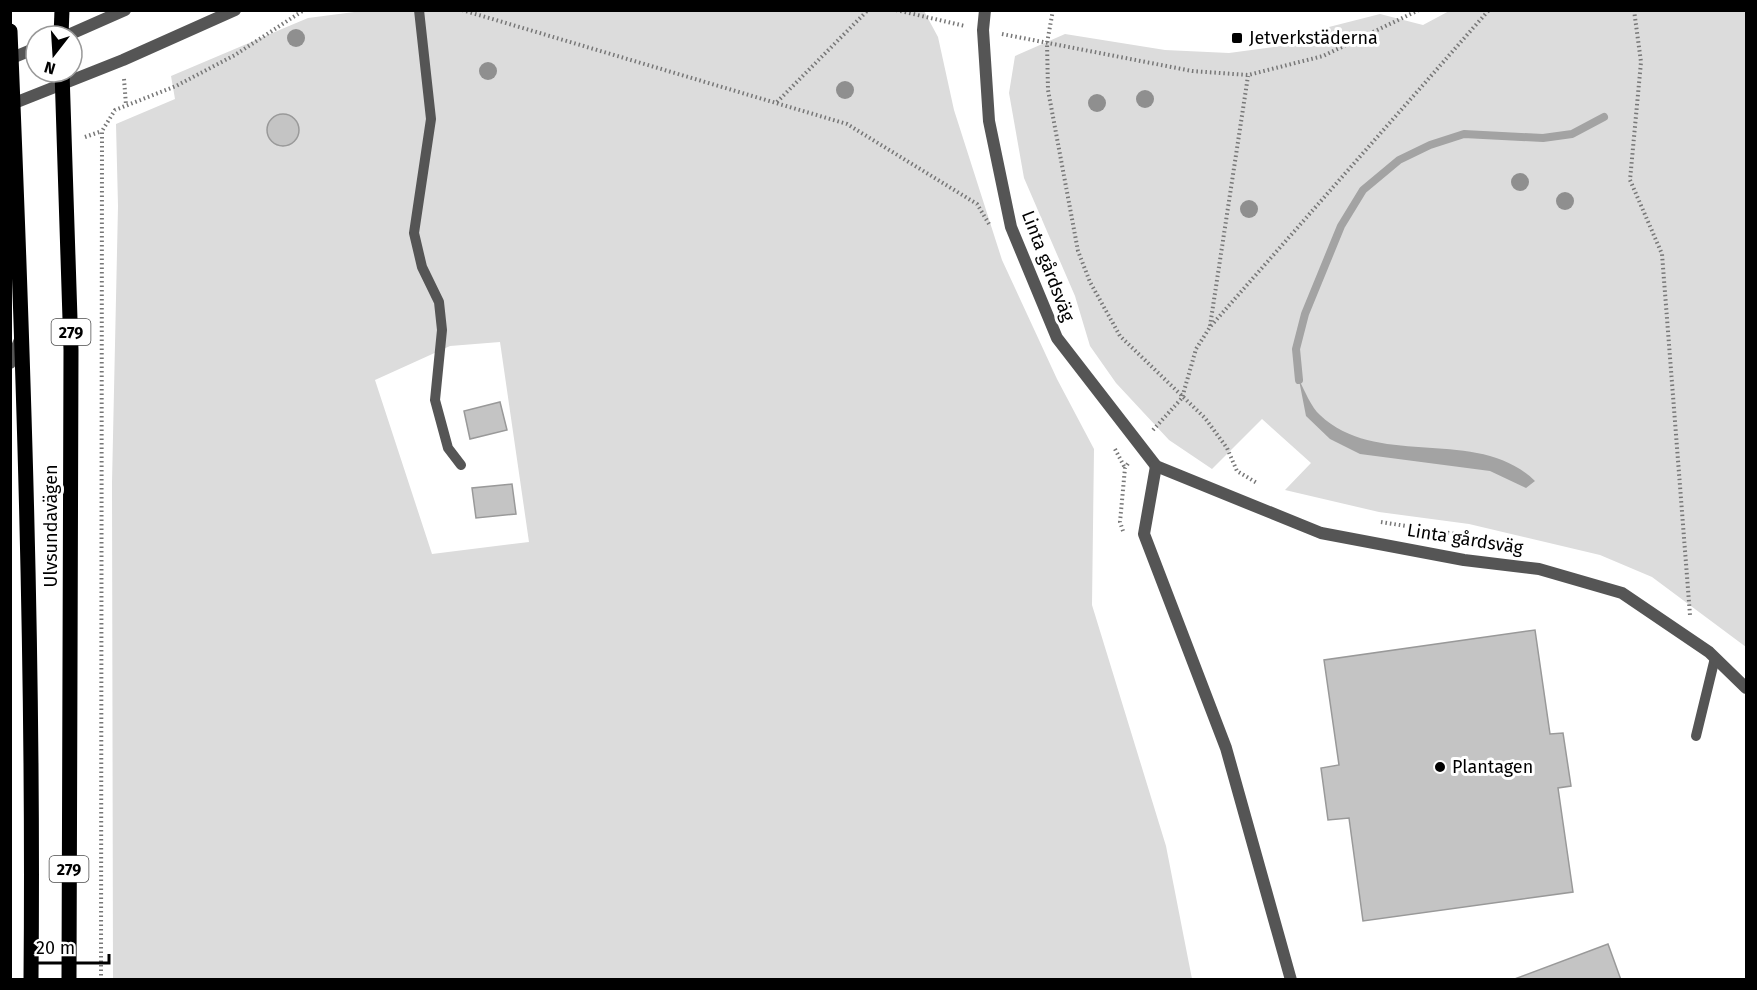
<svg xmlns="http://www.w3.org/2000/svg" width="1757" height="990" font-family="'Fira Sans',sans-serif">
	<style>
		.green { fill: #dcdcdc; fill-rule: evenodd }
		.water { fill: #a3a3a3 }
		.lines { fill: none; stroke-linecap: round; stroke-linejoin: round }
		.stream { stroke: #a3a3a3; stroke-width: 8 }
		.building { fill: #c4c4c4; stroke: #999; stroke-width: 1.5 }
		.path { stroke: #777; stroke-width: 4; stroke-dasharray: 1.5 3; stroke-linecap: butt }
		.service { stroke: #555; stroke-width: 10 }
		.minor { stroke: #555; stroke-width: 12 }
		.tertiary { stroke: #555; stroke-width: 12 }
		.primary { stroke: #000; stroke-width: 15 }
		.tree { fill: #8f8f8f }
		.poi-dot { fill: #000; stroke: #fff; stroke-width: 2 }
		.labels { text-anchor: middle; stroke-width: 6; stroke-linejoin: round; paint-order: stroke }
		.shield { fill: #fff; stroke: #4c4c4c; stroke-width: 1.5 }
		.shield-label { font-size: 16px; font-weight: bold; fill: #000 }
		.poi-label { font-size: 18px; fill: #000; stroke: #fff; text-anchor: start }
		.street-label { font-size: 18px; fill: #000; stroke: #fff }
	</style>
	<rect width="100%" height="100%" fill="#fff"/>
	<g class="green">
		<path d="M 1451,10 L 1746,11 L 1746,647 L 1652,577 L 1600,555 L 1469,524 L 1379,512 L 1285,490 L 1311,463 L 1262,419 L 1212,469 L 1169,440 L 1116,383 L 1090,346 L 1075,296 L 1024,178 L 1009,93 L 1015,56 L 1065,34 L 1165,50 L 1229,53 L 1281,46 L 1325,28 L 1380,14 L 1423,25 Z"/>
		<path d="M 362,11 L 924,11 L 938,37 L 954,110 L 1002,260 L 1057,379 L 1094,449 L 1092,605 L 1166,846 L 1192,979 L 113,980 L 112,483 L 118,206 L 116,124 L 175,99 L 171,76 L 308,18 ZM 500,342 L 529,542 L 432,554 L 375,380 L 450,346 Z"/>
	</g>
	<path class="water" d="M 1299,380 C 1305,391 1311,407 1320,415 C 1378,470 1478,425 1535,481 L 1526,488 L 1490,471 L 1360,454 L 1330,439 L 1306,416 Z"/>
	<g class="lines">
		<path class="stream" d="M 1299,380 L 1296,349 L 1305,314 L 1341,226 L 1363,190 L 1399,160 L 1430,145 L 1464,134 L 1543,138 L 1572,134 L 1604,117"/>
	</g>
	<g class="building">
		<circle cx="283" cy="130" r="16"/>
		<path d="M 500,402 L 507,430 L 470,439 L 464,411 Z"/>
		<path d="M 512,484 L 516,514 L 476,518 L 472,488 Z"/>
		<path d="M 1535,630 L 1550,734 L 1563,733 L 1571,786 L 1558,788 L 1573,892 L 1363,921 L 1349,818 L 1328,820 L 1321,768 L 1339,765 L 1324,660 Z"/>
		<path d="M 1608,944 L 1621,980 L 1512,980 Z"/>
	</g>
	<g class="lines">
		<g class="path">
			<path d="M 462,10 L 847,124 L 977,204 L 989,224"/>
			<path d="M 896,10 L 965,26"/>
			<path d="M 1053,10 L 1047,43 L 1048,90 L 1078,251 L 1090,282 L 1120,336 L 1205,418 L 1227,448 L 1237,471 L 1257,483"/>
			<path d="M 1634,10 L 1641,62 L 1630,180 L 1662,254 L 1690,615"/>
			<path d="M 1002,34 L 1192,71 L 1248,75 L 1323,56 L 1419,10"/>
			<path d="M 124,79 L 126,105"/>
			<path d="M 777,102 L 868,10"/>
			<path d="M 85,137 L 102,131"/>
			<path d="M 1210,326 L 1248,76"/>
			<path d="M 1153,430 L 1182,398 L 1196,349 L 1210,327 L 1489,10"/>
			<path d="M 1115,449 L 1125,468"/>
			<path d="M 1381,522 L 1524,545"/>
			<path d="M 1123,531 L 1120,522 L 1125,468 L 1129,462"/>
			<path d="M 101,980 L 102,131 L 115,110 L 176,86 L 235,55 L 304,10"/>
		</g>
		<g class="service">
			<path d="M 419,10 L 431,119 L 414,233 L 422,267 L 439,302 L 442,330 L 435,400 L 448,448 L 461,465"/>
			<path d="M 1696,736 L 1715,658"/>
		</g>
		<g class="minor">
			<path d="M 985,10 L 983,30 L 989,121 L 1011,227 L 1057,338 L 1156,466 L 1321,533 L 1464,560 L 1539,569 L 1622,593 L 1709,652 L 1746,688"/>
			<path d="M 10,363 L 20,340"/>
			<path d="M 1156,466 L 1144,534 L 1226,748 L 1291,980"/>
		</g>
		<g class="tertiary">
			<path d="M 66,36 L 125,10"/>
			<path d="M 12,58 L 36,48"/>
			<path d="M 12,104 L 123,60 L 235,10"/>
		</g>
		<g class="primary">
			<path d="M 10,31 C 23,347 34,663 31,980"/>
			<path d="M 61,36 L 62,10"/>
			<path d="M 62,72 L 71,350 L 69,980"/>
		</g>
	</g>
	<g class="tree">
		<circle cx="296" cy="38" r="9"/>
		<circle cx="488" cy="71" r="9"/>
		<circle cx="845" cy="90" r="9"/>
		<circle cx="1145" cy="99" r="9"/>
		<circle cx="1097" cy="103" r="9"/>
		<circle cx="1520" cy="182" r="9"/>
		<circle cx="1565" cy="201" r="9"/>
		<circle cx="1249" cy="209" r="9"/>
	</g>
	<g class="poi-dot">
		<rect x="1231" y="32" width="12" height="12" rx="3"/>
		<circle cx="1440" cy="767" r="6"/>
	</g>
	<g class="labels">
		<g class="shield">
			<rect x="51.5" y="319" width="39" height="26" rx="4.5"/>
			<rect x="49.5" y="856" width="39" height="26" rx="4.5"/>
		</g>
		<g class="shield-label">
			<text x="71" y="338">279</text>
			<text x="69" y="875">279</text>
		</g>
		<g class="poi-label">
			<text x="1249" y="44">Jetverkstäderna</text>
			<text x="1452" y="773">Plantagen</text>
		</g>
		<g class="street-label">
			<text transform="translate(1048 266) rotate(69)" y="6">Linta gårdsväg</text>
			<text transform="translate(51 526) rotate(-90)" y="6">Ulvsundavägen</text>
			<text transform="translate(1465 539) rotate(9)" y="6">Linta gårdsväg</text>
		</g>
	</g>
	<rect width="1757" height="990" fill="none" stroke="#000000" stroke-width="24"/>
	<g transform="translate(54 54) rotate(197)"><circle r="28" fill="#ffffff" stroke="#999999" stroke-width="1.5"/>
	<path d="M0-4.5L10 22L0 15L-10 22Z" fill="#000000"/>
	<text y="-9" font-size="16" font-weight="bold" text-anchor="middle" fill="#000000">N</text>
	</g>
	<path d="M27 954v9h82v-9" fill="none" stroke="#000000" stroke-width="3"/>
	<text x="36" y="954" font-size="18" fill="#000000" stroke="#ffffff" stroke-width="4.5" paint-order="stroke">20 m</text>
</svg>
